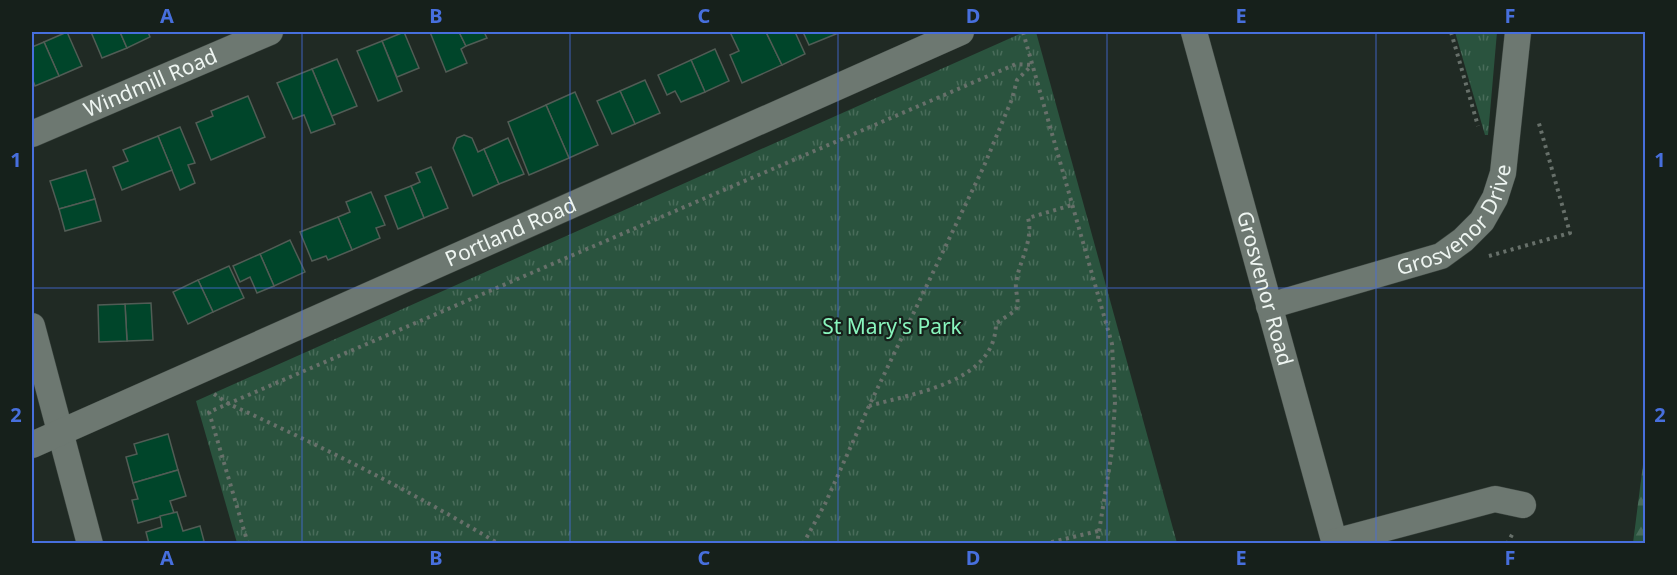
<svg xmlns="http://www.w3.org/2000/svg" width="1677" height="575" font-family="'Noto Sans',sans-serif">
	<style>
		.grass { fill: url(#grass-tufts) }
		.forest { fill: url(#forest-firs) }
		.building { fill: #00452a; stroke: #515c55; stroke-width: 1.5 }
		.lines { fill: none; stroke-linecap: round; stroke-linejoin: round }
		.street-casing { stroke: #3b443f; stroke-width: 27 }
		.path { stroke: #67706a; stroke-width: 4; stroke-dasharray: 3 4.5; stroke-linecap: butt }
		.street { stroke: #6d7871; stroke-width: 26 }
		.grid { fill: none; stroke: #476fdd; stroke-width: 1.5; stroke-opacity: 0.55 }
		.labels { text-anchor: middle; stroke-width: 4.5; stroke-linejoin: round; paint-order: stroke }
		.street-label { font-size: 21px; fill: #eef5f1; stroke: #16201b }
		.park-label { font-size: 21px; fill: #89f5bd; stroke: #16201b }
		.neatline { fill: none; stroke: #476fdd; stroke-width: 2 }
		.grid-label { font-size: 20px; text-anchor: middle; font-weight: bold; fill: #476fdd }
	</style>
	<defs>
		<pattern id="grass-tufts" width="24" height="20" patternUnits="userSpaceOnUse" patternTransform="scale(1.5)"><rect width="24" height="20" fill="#2a533e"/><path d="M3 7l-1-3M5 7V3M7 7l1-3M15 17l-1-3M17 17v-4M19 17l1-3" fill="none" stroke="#496c5a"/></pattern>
		<pattern id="forest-firs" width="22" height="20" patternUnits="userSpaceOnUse" patternTransform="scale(1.5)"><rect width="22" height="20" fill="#2a533e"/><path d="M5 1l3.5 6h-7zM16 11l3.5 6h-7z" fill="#496c5a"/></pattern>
	</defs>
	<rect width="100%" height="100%" fill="#202a24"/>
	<g class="grass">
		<path d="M 1024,32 L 1036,32 L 1177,543 L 237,543 L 196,401 Z"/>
		<path d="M 1455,32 L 1497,32 L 1488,135 L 1485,135 Z"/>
	</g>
	<path class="forest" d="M 1645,449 L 1645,543 L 1633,543 Z"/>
	<g class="building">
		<path d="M 67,32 L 82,66 L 59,76 L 44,42 Z"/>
		<path d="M 91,32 L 120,32 L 127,48 L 102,58 Z"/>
		<path d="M 120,32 L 148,32 L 150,37 L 127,48 Z"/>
		<path d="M 404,32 L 419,68 L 397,77 L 382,41 Z"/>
		<path d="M 430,32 L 459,32 L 466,46 L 461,49 L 467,63 L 446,72 Z"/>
		<path d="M 459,32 L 484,32 L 487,38 L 466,46 Z"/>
		<path d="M 730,32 L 766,32 L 782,65 L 742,83 L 730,55 L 739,51 Z"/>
		<path d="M 766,32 L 795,32 L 805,54 L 782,65 Z"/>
		<path d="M 803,32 L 841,32 L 809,45 Z"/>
		<path d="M 382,41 L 402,91 L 378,101 L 357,51 Z"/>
		<path d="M 44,42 L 59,76 L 35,86 L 32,78 L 32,47 Z"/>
		<path d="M 715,49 L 729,81 L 705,92 L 691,60 Z"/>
		<path d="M 337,59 L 357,106 L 332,116 L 312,69 Z"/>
		<path d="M 691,60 L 705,92 L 681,102 L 675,91 L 667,95 L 658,75 Z"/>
		<path d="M 312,69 L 335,124 L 311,133 L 304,115 L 293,119 L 277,83 Z"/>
		<path d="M 645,80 L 660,113 L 635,124 L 620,91 Z"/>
		<path d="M 620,91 L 635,124 L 612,134 L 597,101 Z"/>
		<path d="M 575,92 L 598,145 L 569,158 L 546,105 Z"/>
		<path d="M 248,96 L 265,137 L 211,160 L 196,123 L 213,116 L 211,111 Z"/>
		<path d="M 546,105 L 569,158 L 529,175 L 508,122 Z"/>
		<path d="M 180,127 L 195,163 L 188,165 L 195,183 L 180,190 L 158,136 Z"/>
		<path d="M 464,135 L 472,138 L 478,152 L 484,149 L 499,184 L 473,196 L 453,148 L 457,138 Z"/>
		<path d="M 158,136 L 172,170 L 122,190 L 113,167 L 128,161 L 123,150 Z"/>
		<path d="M 508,138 L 524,174 L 499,184 L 484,149 Z"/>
		<path d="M 431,167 L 448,208 L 424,218 L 411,186 L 420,182 L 416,173 Z"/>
		<path d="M 86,170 L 95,199 L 59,209 L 50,181 Z"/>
		<path d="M 411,186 L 424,218 L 398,229 L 385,196 Z"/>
		<path d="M 371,192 L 385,225 L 376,228 L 380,238 L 352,250 L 338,217 L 350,212 L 346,202 Z"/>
		<path d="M 95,199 L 101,221 L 65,231 L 59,209 Z"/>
		<path d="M 338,217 L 352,250 L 328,260 L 326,256 L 312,261 L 300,232 Z"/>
		<path d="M 290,240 L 305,272 L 274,286 L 260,254 Z"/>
		<path d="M 260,254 L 274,286 L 257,293 L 250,277 L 240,282 L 233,266 Z"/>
		<path d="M 229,266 L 244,298 L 213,312 L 198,280 Z"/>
		<path d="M 198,280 L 213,312 L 188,324 L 173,292 Z"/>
		<path d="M 151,303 L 153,340 L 127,341 L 125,304 Z"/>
		<path d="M 125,304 L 127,341 L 99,342 L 98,305 Z"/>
		<path d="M 168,434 L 178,470 L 133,483 L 126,457 L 137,454 L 134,444 Z"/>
		<path d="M 178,470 L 186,496 L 170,501 L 174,513 L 138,523 L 132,500 L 138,499 L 133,483 Z"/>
		<path d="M 177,512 L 183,531 L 200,526 L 204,541 L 197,544 L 149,544 L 146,532 L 162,527 L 160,516 Z"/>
	</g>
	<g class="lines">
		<defs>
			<g id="street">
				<path id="s1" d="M 1194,32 L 1335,544"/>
				<path id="s2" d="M 32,134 L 270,32"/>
				<path id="s3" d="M 1269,306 L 1441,256 L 1463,240 L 1482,221 L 1495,198 L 1503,173 L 1518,32"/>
				<path d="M 32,326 L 90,544"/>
				<path id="s4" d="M 32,445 L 961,32"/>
				<path d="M 1334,542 L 1495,499 L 1523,505"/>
			</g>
		</defs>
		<use href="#street" class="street-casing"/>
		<g class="path">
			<path d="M 1023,32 L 1112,344 L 1115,402 L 1112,451 L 1097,544"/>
			<path d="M 1451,32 L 1478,126"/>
			<path d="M 1489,256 L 1570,233 L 1538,120"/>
			<path d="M 214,394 L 229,404 C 321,446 411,491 499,544"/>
			<path d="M 869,406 C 913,393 995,383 996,324 C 1002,318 1015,313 1017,307 C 1019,299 1015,291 1016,283 C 1019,261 1034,240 1028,218 L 1072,205"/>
			<path d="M 248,544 L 209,412 L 1016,64 L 1033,65"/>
			<path d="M 803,544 L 825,504 L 869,406 L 984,166 L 1012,99 L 1017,80 L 1032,65"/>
			<path d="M 1044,544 L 1098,531"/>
			<path d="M 1507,544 L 1514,531"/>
		</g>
		<use href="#street" class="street"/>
	</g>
	<path class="grid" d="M 302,32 L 302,544M 570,32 L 570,544M 838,32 L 838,544M 1107,32 L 1107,544M 1376,32 L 1376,544M 32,288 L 1646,288"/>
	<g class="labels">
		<g class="street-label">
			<text dy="7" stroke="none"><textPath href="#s2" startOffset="129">Windmill Road</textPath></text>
			<text dy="7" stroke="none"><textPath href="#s3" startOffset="214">Grosvenor Drive</textPath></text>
			<text dy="7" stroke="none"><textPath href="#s4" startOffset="524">Portland Road</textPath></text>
			<text dy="7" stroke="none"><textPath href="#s1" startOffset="266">Grosvenor Road</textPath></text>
		</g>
		<g class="park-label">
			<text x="892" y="334">St Mary's Park</text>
		</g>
	</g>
	<rect width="1677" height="575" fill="none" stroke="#16201b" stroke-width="66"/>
	<rect x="33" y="33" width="1611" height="509" class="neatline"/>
	<g class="grid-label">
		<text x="167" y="23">A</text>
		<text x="436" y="23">B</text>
		<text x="704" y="23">C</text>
		<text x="973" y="23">D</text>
		<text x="1241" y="23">E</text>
		<text x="1510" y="23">F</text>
		<text x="16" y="167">1</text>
		<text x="1660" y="167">1</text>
		<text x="16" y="422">2</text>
		<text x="1660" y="422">2</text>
		<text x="167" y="565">A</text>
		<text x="436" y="565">B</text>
		<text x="704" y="565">C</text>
		<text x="973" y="565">D</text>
		<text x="1241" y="565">E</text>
		<text x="1510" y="565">F</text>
	</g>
</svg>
